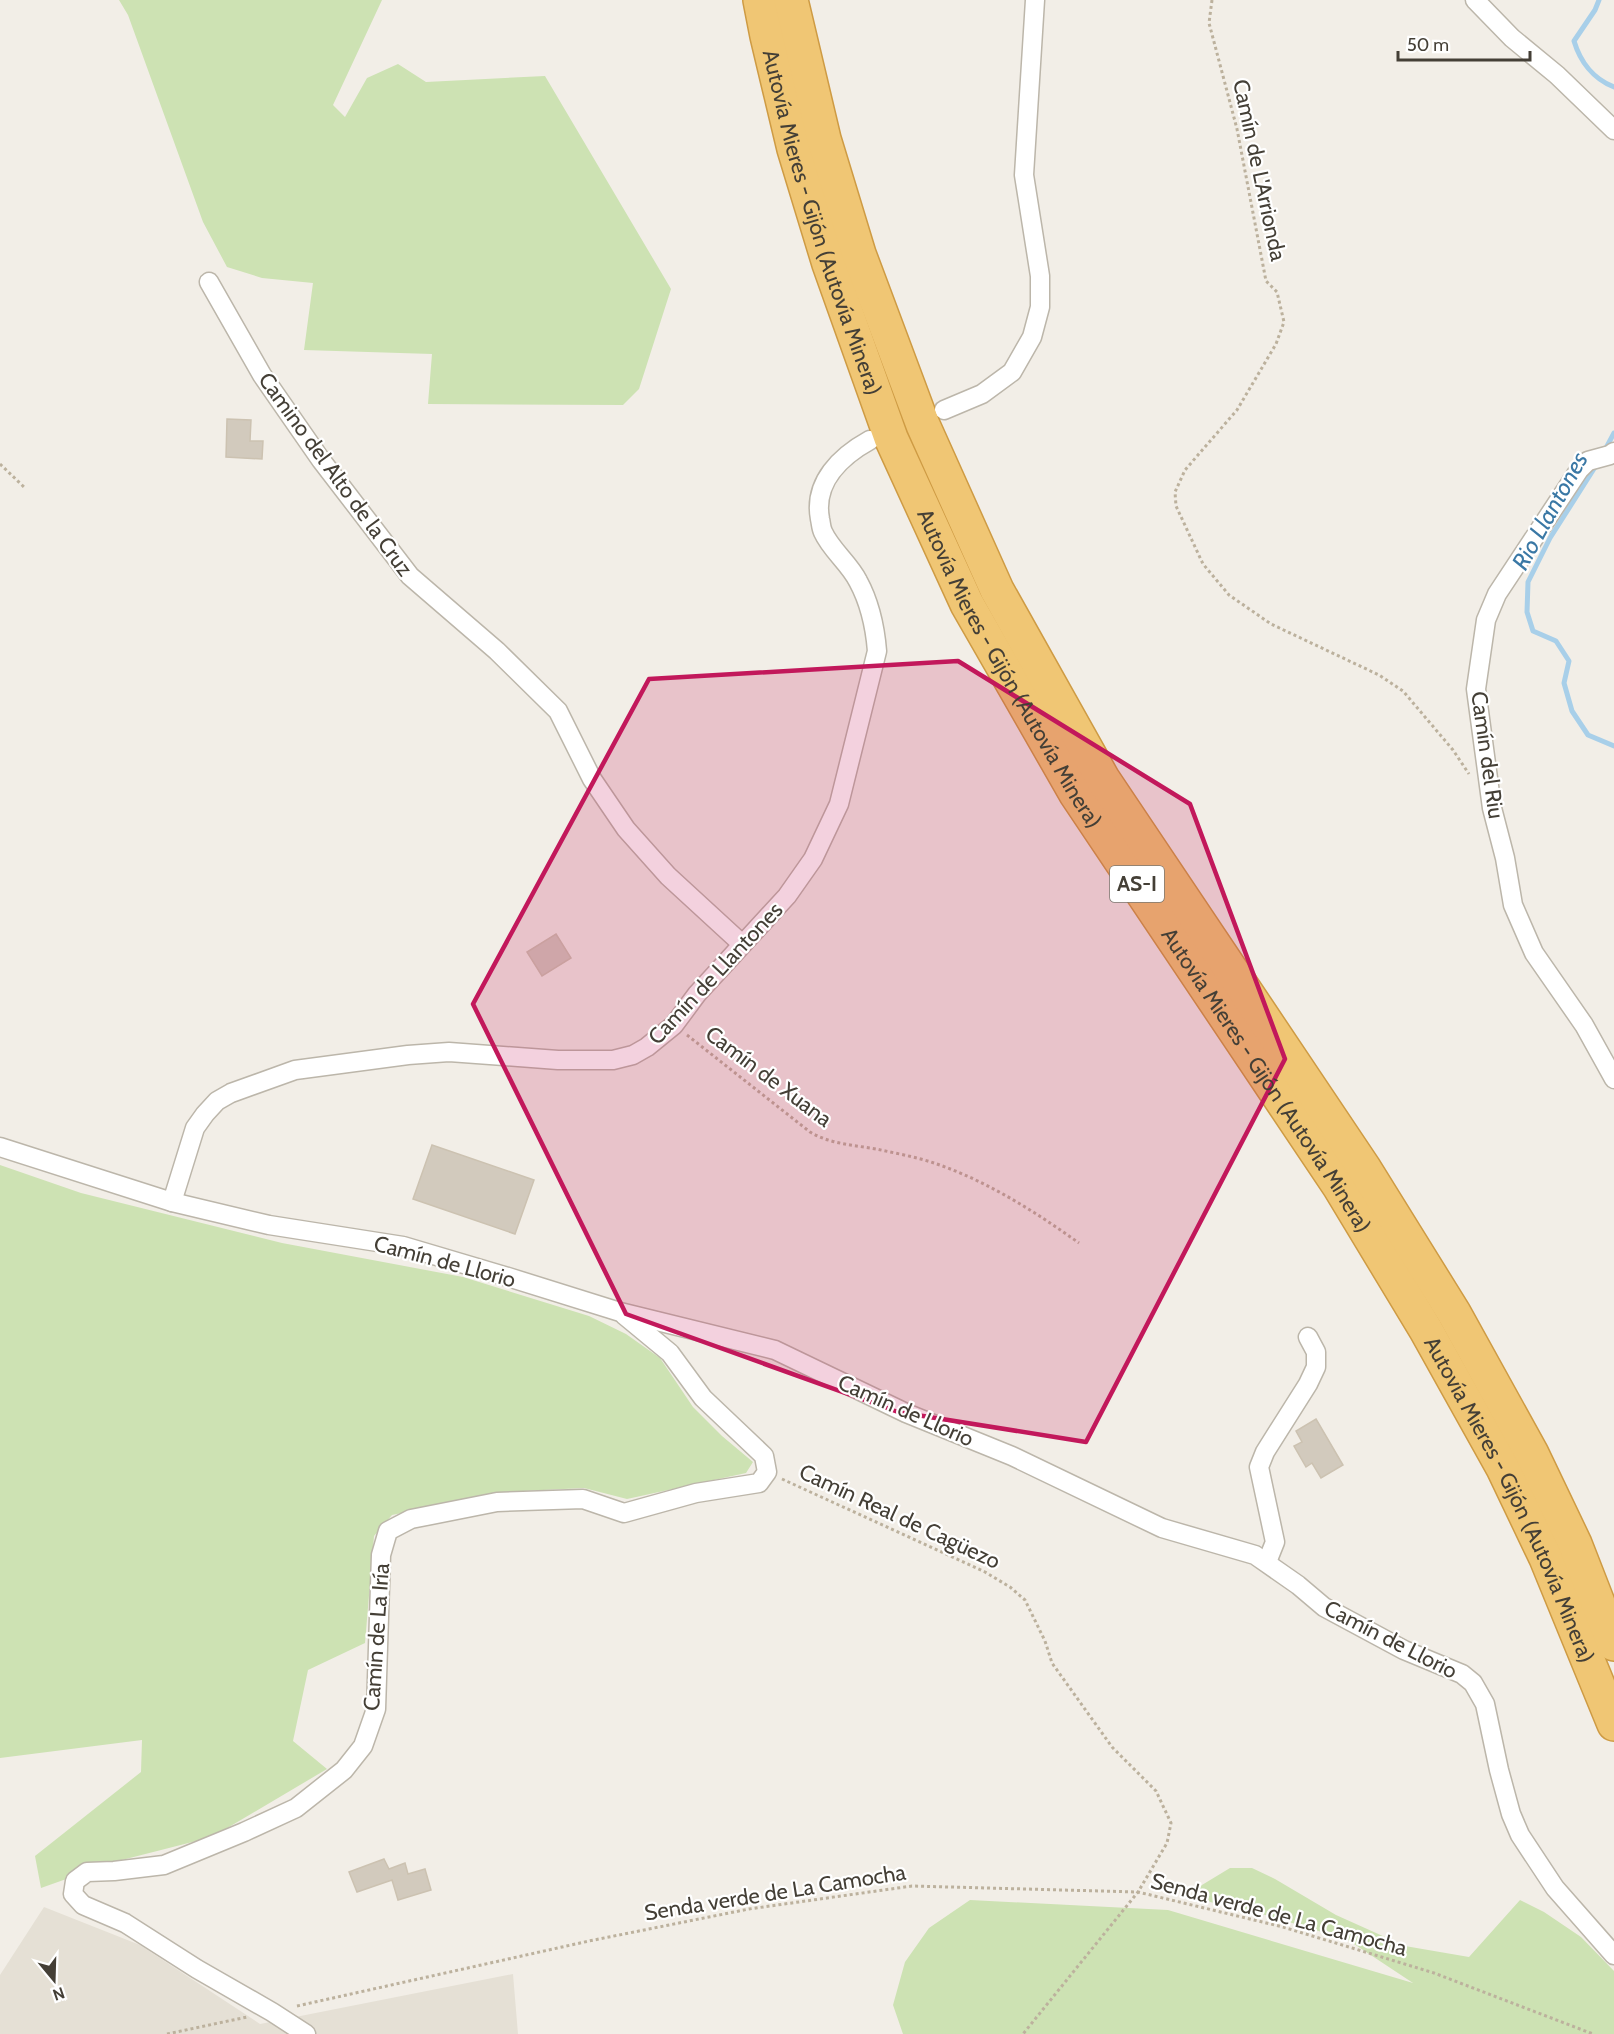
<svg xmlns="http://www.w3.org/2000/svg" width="1614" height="2034" font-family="Cabin,sans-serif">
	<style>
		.residential { fill: #e5e0d5 }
		.green { fill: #cde2b3 }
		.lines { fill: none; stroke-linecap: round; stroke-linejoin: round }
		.stream { stroke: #a8cfe9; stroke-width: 5 }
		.building { fill: #d2cabd; stroke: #ccc2b1; stroke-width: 1.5 }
		.minor-casing { stroke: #bcb6aa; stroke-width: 21 }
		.motorway-casing { stroke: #ce9b44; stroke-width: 36 }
		.path { stroke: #bcb19d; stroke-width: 3; stroke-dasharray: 3 3; stroke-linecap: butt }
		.minor { stroke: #fff; stroke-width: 18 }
		.motorway { stroke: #f0c674; stroke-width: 33 }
		.marked { fill: #c2185b; fill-opacity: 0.2; stroke: #c2185b; stroke-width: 4.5; stroke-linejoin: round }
		.labels { text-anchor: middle; stroke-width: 4.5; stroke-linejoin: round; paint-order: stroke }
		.shield { fill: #fff; stroke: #7c7972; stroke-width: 1.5 }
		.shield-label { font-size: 21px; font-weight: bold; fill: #443f36 }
		.street-label { font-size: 22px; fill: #443f36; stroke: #fff }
		.water-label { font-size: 24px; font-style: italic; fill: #3a78a5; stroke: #fff }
	</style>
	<rect width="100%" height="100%" fill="#f2eee7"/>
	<path class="residential" d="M 44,1907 L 140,1945 L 260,2024 L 513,1974 L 518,2034 L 0,2034 L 0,1975 Z"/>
	<g class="green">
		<path d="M 119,0 L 382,0 L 333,105 L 345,117 L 367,78 L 398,64 L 426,82 L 545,76 L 671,289 L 639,389 L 623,405 L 428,404 L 432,354 L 304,350 L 313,283 L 262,278 L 227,267 L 203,222 L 128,15 Z"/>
		<path d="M 0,1165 L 81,1193 L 282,1243 L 463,1277 L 589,1316 L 626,1334 L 660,1358 L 693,1407 L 722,1436 L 753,1462 L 746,1473 L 627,1499 L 584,1488 L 504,1492 L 392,1515 L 374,1536 L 365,1643 L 308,1670 L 293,1741 L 327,1769 L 212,1837 L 114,1862 L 41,1888 L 35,1856 L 141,1772 L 142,1740 L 0,1758 Z"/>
		<path d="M 1230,1868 L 1252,1868 L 1275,1879 L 1336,1915 L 1405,1946 L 1469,1957 L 1520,1900 L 1544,1912 L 1581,1937 L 1614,1971 L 1614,2034 L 903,2034 L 893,2005 L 905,1962 L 929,1928 L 970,1900 L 1168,1910 L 1413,1983 L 1348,1940 L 1259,1913 L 1210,1902 L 1197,1888 Z"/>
	</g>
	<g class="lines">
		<g class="stream">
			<path d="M 1599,0 L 1595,10 L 1574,41 C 1580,61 1593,79 1614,87"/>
			<path d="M 1605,450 L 1614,433"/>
			<path d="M 1597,464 L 1550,538 L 1528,582 L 1527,612 L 1533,631 L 1556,641 L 1569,661 L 1564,683 L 1572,711 L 1588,735 L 1614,746"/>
		</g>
	</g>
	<g class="building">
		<path d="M 227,419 L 251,420 L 250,441 L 263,441 L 262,459 L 226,457 Z"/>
		<path d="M 556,934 L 571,958 L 542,976 L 527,952 Z"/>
		<path d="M 432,1145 L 534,1180 L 515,1234 L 413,1199 Z"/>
		<path d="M 1316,1419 L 1343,1465 L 1321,1478 L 1312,1463 L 1306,1467 L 1294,1446 L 1302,1442 L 1296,1431 Z"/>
		<path d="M 384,1859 L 389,1869 L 405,1863 L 408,1874 L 425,1869 L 431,1890 L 398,1900 L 392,1880 L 357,1892 L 349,1872 Z"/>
	</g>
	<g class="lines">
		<defs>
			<g id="minor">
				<path d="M 1475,0 L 1512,38 L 1557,75 L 1614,130"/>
				<path d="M 209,282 L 262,375 L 321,460 L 410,576 L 497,651 L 558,711 L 592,779 L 626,829 L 668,876 L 742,944"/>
				<path d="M 944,410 L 982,394 L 1012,372 L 1032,337 L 1040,307 L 1040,276 L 1024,175 L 1035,0"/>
				<path d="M 1614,452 L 1610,455 L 1588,461 L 1579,470 L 1497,594 L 1486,620 L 1476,689 L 1492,808 L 1505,858 L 1513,905 L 1534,953 L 1584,1025 L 1614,1079"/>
				<path d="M 0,1147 L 172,1202 L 269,1225 L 403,1246 L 508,1277 L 620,1312 L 775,1350 L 906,1413 L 1012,1456 L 1162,1528 L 1255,1555 L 1298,1585 L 1324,1607 L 1404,1650 L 1462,1674 L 1473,1683 L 1485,1704 L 1499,1770 L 1511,1814 L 1520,1835 L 1555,1888 L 1614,1955"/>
				<path d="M 172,1202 L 195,1128 L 205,1114 L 217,1101 L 231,1093 L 295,1070 L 408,1055 L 449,1052 L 558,1060 L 613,1060 L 633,1055 L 647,1047 L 674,1025 L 697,994 L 787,896 L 813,859 L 839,804 L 877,651 C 875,626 870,603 858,581 C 849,563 831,550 823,532 C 821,528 821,523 820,519 C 813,482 841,456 870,440"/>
				<path d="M 1267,1562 L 1275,1542 L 1259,1467 L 1265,1452 L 1308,1384 L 1316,1367 L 1316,1352 L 1308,1337"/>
				<path d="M 306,2034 L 272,2012 L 197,1969 L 125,1923 L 83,1905 L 73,1894 L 75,1881 L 87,1872 L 114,1871 L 164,1865 L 244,1832 L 296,1808 L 344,1770 L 363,1746 L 376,1709 L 381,1555 L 388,1531 L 411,1519 L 497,1502 L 583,1499 L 624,1513 L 696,1493 L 759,1483 L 767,1472 L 764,1456 L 703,1398 L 670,1353 L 624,1315"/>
			</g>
			<g id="motorway">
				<path id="s1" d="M 760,0 L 767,36 L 794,149 L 829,264 L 891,438 L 967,604 L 1076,794 L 1339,1186 L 1426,1330 L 1503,1468 L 1546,1558 L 1614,1724"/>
				<path d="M 791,0 L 824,139 L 859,254 L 923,425 L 997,590 L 1103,779 L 1364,1168 L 1454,1313 L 1532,1454 L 1575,1544 L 1614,1644"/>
			</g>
		</defs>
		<use href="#minor" class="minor-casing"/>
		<use href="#motorway" class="motorway-casing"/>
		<g class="path">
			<path d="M 1212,0 L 1209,23 L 1237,129 L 1266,281 L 1277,292 L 1284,322 L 1276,344 L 1237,410 L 1185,470 L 1175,492 L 1176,506 L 1203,564 L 1229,595 L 1271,624 L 1379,675 L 1403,691 L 1453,750 L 1469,774"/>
			<path d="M 0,464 L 24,487"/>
			<path d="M 687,1035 L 810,1132 C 830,1144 853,1145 876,1149 C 895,1153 916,1157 934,1163 C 987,1181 1034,1211 1079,1243"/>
			<path d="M 782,1479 L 985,1572 L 1010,1587 L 1025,1600 L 1045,1641 L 1052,1663 L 1112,1747 L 1156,1791 L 1171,1823 L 1167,1843 L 1138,1892 L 1023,2034"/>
			<path d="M 297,2006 L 589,1941 L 749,1909 L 912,1886 L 1138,1892 L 1283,1927 L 1434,1973 L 1593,2034"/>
			<path d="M 167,2034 L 247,2017"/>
		</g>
		<use href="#minor" class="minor"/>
		<use href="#motorway" class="motorway"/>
	</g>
	<path class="marked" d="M 958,661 L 1190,804 L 1285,1059 L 1086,1442 L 898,1412 L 626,1314 L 473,1004 L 649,679 Z"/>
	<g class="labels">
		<rect class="shield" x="1110" y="866" width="54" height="36" rx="4.5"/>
		<g class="shield-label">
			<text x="1137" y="891">AS-I</text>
		</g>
		<g class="street-label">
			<text transform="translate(1260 170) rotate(78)" y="8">Camín de L'Arrionda</text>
			<text dy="8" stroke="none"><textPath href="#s1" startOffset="231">Autovía Mieres - Gijón (Autovía Minera)</textPath></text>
			<text transform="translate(336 474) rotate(54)" y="8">Camino del Alto de la Cruz</text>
			<text dy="8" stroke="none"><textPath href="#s1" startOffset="717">Autovía Mieres - Gijón (Autovía Minera)</textPath></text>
			<text transform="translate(1488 755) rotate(82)" y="8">Camín del Riu</text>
			<text transform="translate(715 973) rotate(-47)" y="8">Camín de Llantones</text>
			<text transform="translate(769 1076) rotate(37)" y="8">Camín de Xuana</text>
			<text dy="8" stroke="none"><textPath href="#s1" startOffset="1203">Autovía Mieres - Gijón (Autovía Minera)</textPath></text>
			<text transform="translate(445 1261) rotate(15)" y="8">Camín de Llorio</text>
			<text transform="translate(906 1410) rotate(24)" y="8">Camín de Llorio</text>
			<text dy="8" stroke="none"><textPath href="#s1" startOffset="1689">Autovía Mieres - Gijón (Autovía Minera)</textPath></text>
			<text transform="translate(900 1516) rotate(25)" y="8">Camín Real de Cagüezo</text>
			<text transform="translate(376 1637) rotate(-86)" y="8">Camín de La Iría</text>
			<text transform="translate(1391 1639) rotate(27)" y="8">Camín de Llorio</text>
			<text transform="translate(775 1892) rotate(-9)" y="8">Senda verde de La Camocha</text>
			<text transform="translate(1279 1914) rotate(15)" y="8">Senda verde de La Camocha</text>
		</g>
		<g class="water-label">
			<text transform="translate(1550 511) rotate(-61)" y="8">Rio Llantones</text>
		</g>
	</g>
	<g transform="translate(54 1980) rotate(161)" stroke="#ffffff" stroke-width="4.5" paint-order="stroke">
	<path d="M0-4.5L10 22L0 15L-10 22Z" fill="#443f36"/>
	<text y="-9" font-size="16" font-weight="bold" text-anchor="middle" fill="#443f36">N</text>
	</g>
	<path d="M1398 51v9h132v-9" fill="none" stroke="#443f36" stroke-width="3"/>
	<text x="1407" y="51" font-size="18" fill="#443f36" stroke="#ffffff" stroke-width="4.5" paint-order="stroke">50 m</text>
</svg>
